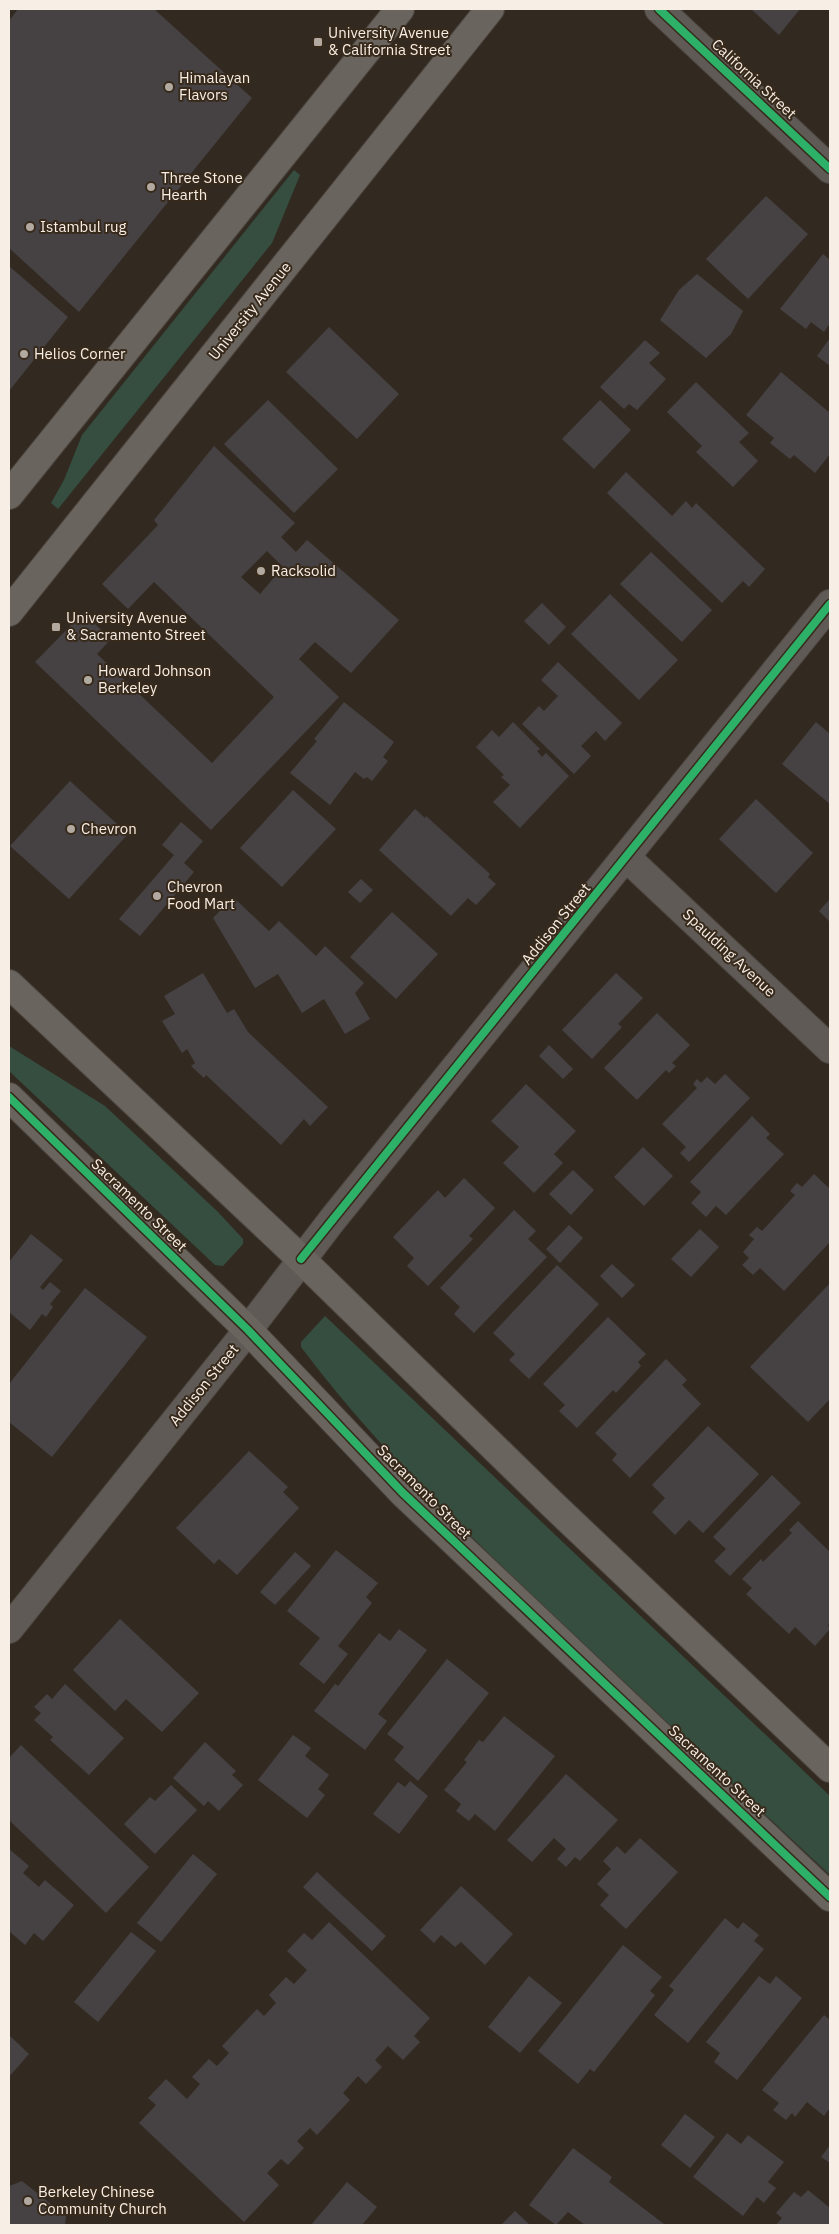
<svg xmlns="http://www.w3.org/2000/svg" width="839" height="2234" font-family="'IBM Plex Sans',sans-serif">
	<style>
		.green { fill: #354e40 }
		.building { fill: #464143; fill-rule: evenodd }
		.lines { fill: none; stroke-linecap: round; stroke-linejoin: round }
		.street-casing { stroke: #4c453e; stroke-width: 30 }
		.secondary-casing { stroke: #4c453e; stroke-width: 30 }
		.street { stroke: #5f5a56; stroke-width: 28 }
		.secondary { stroke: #6a645f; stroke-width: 28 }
		.cycleway-casing { stroke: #382a1b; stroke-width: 11 }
		.cycleway { stroke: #2db169; stroke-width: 8 }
		.poi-dot { fill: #b2a9a0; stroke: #382a1b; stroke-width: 2 }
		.labels { text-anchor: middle; stroke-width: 4; stroke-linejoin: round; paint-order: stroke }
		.poi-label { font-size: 15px; fill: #f7eee5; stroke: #382a1b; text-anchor: start }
		.street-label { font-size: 15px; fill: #f7eee5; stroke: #382a1b }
	</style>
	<rect width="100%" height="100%" fill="#322a21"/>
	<g class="green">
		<path d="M 294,170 L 300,175 L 272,243 L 58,509 L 51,503 L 64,480 L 82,435 Z"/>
		<path d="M 9,1046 L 105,1106 L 218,1212 L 243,1239 L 243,1244 L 223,1266 L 215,1265 L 9,1071 Z"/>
		<path d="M 325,1316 L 830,1796 L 830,1875 C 741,1792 652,1708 563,1624 C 471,1537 377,1449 301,1347 L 301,1342 Z"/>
	</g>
	<g class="building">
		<path d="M 18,9 L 154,9 L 252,98 L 79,312 L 9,248 L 9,21 Z"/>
		<path d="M 751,9 L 800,9 L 779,35 Z"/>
		<path d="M 766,196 L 808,234 L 748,299 L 706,259 Z"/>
		<path d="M 823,254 L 830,260 L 830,323 L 824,332 L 811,322 L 806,329 L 780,309 Z"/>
		<path d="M 9,266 L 68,317 L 9,391 Z"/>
		<path d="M 697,274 L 743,311 L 731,334 L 706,358 L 660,320 L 679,290 Z"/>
		<path d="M 329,327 L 399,394 L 357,439 L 286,372 Z"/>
		<path d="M 830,338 L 830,366 L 817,356 Z"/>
		<path d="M 645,340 L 660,353 L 649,363 L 666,379 L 637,410 L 629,404 L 624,409 L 600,387 Z"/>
		<path d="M 781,372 L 830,413 L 830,454 L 815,473 L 794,455 L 790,459 L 770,443 L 774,438 L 746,415 Z"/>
		<path d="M 696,382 L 749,433 L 739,442 L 758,461 L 733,487 L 696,452 L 702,446 L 667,412 Z"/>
		<path d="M 268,400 L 338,469 L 294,513 L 224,444 Z"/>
		<path d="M 600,400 L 631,430 L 594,469 L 562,439 Z"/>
		<path d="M 214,446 L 295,523 L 281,537 L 296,552 L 307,540 L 399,620 L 351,673 L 315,642 L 299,659 L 339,697 L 211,830 L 35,662 L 83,613 L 111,639 L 97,654 L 212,763 L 274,697 L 154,582 L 128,609 L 102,584 L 158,525 L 154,520 ZM 267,551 L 283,567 L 260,594 L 241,577 Z"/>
		<path d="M 626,472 L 672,516 L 686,501 L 692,508 L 696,503 L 765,569 L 749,587 L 743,581 L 722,603 L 607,493 Z"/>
		<path d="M 651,552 L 712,610 L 682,642 L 620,584 Z"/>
		<path d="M 610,594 L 678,660 L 639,700 L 571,634 Z"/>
		<path d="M 542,603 L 566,627 L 549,645 L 524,621 Z"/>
		<path d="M 558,662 L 622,723 L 605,741 L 596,731 L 581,746 L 591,756 L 574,774 L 522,724 L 539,706 L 544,711 L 558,696 L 541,680 Z"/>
		<path d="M 344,702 L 394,742 L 383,757 L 388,761 L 372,781 L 367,777 L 364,779 L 355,772 L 330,805 L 290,773 L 317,741 L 314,739 Z"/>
		<path d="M 513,722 L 540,749 L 537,751 L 542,757 L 546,753 L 569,776 L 520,828 L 493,802 L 510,785 L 501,777 L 504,775 L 476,747 L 492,730 L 499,737 Z"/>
		<path d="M 816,722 L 830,734 L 830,804 L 782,764 Z"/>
		<path d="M 70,781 L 128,834 L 69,899 L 10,846 Z"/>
		<path d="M 293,790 L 336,829 L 282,887 L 240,848 Z"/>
		<path d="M 756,799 L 813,853 L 776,893 L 719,839 Z"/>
		<path d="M 415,809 L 425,818 L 426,816 L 490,874 L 488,877 L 496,884 L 476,905 L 468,898 L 451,916 L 379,850 Z"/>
		<path d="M 181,822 L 203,841 L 184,863 L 194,872 L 140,936 L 119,919 L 174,855 L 162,845 Z"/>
		<path d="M 361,879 L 373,890 L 360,903 L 348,892 Z"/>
		<path d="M 233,897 L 269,931 L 279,921 L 316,956 L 325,946 L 364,983 L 355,993 L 370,1019 L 345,1034 L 324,999 L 302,1013 L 278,974 L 255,988 L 213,918 Z"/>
		<path d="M 830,899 L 830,922 L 819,911 Z"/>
		<path d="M 392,912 L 438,954 L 396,999 L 350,957 Z"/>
		<path d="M 203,973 L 227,1013 L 234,1009 L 248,1032 L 328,1107 L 310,1126 L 304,1119 L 281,1145 L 206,1075 L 204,1078 L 191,1066 L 195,1063 L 187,1049 L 182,1053 L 162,1021 L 175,1014 L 164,996 Z"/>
		<path d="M 616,973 L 643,998 L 618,1024 L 622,1027 L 592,1059 L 562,1030 Z"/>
		<path d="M 657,1013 L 690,1045 L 672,1063 L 676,1066 L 669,1073 L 666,1070 L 637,1100 L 604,1068 Z"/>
		<path d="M 549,1045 L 573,1069 L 563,1079 L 539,1056 Z"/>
		<path d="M 725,1074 L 750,1098 L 689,1162 L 680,1153 L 686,1147 L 662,1124 L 697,1088 L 693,1084 L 697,1079 L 701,1083 L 707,1077 L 715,1084 Z"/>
		<path d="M 526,1084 L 576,1131 L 554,1154 L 563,1163 L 534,1193 L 503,1163 L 519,1147 L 491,1121 Z"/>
		<path d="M 752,1116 L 770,1134 L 766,1138 L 784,1154 L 726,1215 L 716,1206 L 706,1217 L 691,1203 L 701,1192 L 690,1182 Z"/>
		<path d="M 643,1147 L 673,1176 L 644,1206 L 614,1177 Z"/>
		<path d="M 573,1170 L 594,1190 L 571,1215 L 549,1194 Z"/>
		<path d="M 814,1174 L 830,1189 L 830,1242 L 784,1291 L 760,1268 L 753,1275 L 742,1265 L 749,1258 L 743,1252 L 754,1239 L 749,1235 L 757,1227 L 762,1231 L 795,1195 L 790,1191 L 797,1183 L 802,1187 Z"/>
		<path d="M 464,1178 L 495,1208 L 469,1236 L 473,1239 L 428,1286 L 407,1266 L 414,1258 L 393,1237 L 438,1190 L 445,1198 Z"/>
		<path d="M 514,1210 L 536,1231 L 528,1239 L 547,1257 L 474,1333 L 454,1314 L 460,1307 L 440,1288 Z"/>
		<path d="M 569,1225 L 583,1238 L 560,1263 L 546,1249 Z"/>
		<path d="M 700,1229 L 719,1247 L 691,1277 L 671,1259 Z"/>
		<path d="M 31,1234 L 63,1260 L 40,1287 L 43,1290 L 50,1282 L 61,1291 L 50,1304 L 53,1307 L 46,1317 L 42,1314 L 30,1330 L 9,1312 L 9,1262 Z"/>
		<path d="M 612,1264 L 635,1285 L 622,1298 L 600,1276 Z"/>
		<path d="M 557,1265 L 599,1304 L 529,1379 L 509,1360 L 515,1354 L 493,1333 Z"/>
		<path d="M 830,1283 L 830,1399 L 808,1422 L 750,1367 Z"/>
		<path d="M 85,1288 L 147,1337 L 52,1457 L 9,1422 L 9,1384 Z"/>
		<path d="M 608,1317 L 646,1354 L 638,1362 L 641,1366 L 616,1393 L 613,1390 L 577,1428 L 559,1411 L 565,1405 L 543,1384 Z"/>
		<path d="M 666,1359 L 687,1380 L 682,1385 L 701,1404 L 630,1478 L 612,1460 L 617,1454 L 595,1433 Z"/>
		<path d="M 708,1426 L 759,1474 L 703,1533 L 689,1520 L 675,1535 L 652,1512 L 665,1498 L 652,1485 Z"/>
		<path d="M 249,1451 L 288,1487 L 283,1492 L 299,1508 L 237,1575 L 219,1559 L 214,1564 L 176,1528 Z"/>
		<path d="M 772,1475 L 801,1503 L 730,1576 L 714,1561 L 726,1549 L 713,1537 Z"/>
		<path d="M 798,1521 L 830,1552 L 830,1623 L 828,1625 L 830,1629 L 815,1646 L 795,1627 L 789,1634 L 746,1594 L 752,1588 L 742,1579 L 761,1559 L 763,1562 L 792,1533 L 789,1530 Z"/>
		<path d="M 336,1550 L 378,1583 L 366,1597 L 372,1603 L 338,1646 L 348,1654 L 324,1684 L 299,1664 L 320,1638 L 287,1611 Z"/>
		<path d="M 295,1552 L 311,1566 L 275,1605 L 260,1592 Z"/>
		<path d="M 120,1619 L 199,1693 L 162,1732 L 126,1699 L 115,1711 L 73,1670 Z"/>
		<path d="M 399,1629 L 427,1650 L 378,1714 L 387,1721 L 365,1750 L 314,1711 L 335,1684 L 338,1686 L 379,1633 L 390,1641 Z"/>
		<path d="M 447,1659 L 489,1693 L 418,1781 L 394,1760 L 404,1747 L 387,1734 Z"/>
		<path d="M 65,1684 L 124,1738 L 89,1775 L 50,1740 L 53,1737 L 34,1720 L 41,1713 L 34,1707 L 47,1694 L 52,1699 Z"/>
		<path d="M 504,1716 L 555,1756 L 495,1831 L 475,1814 L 469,1821 L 456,1811 L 461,1804 L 444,1790 L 467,1762 L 464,1760 L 479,1740 L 483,1742 Z"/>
		<path d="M 293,1735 L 311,1748 L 305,1756 L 329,1775 L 318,1789 L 325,1795 L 307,1818 L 258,1780 Z"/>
		<path d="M 205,1742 L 236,1771 L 232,1775 L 243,1785 L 219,1811 L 208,1801 L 204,1806 L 173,1778 Z"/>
		<path d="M 21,1745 L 149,1867 L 106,1913 L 9,1820 L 9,1758 Z"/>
		<path d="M 566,1774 L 618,1820 L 580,1861 L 575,1857 L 566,1867 L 557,1859 L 566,1849 L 554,1838 L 532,1862 L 507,1840 Z"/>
		<path d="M 410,1781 L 428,1796 L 399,1834 L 373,1814 L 398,1782 L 405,1787 Z"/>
		<path d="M 171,1785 L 197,1810 L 155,1854 L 124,1824 L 150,1797 L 155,1801 Z"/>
		<path d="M 640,1838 L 678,1872 L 626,1929 L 600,1905 L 609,1895 L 597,1884 L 611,1869 L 603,1861 L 617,1846 L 625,1854 Z"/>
		<path d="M 9,1849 L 29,1866 L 23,1873 L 39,1887 L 45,1880 L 74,1905 L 43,1941 L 34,1933 L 25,1945 L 9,1931 Z"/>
		<path d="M 193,1854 L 217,1874 L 161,1942 L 137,1923 Z"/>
		<path d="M 317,1872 L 386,1936 L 372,1951 L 303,1887 Z"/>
		<path d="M 461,1886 L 513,1934 L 485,1965 L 461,1942 L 455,1947 L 441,1935 L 434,1943 L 420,1930 Z"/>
		<path d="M 725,1918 L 738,1929 L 743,1922 L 759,1935 L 754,1941 L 764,1949 L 688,2043 L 654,2015 L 674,1990 L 669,1986 Z"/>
		<path d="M 329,1922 L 430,2018 L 414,2036 L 420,2042 L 403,2060 L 388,2046 L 375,2060 L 382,2067 L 366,2084 L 358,2076 L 343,2093 L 350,2100 L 317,2135 L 310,2128 L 297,2141 L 304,2148 L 288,2165 L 281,2159 L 267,2173 L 279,2185 L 244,2222 L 139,2123 L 156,2105 L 148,2098 L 166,2079 L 187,2099 L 200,2084 L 192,2077 L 209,2059 L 217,2066 L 229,2053 L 222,2046 L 257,2009 L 264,2016 L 276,2003 L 269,1995 L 286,1977 L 294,1984 L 307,1970 L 287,1951 L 304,1933 L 312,1940 Z"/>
		<path d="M 131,1932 L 156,1951 L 98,2022 L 74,2002 Z"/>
		<path d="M 623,1945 L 662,1977 L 650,1991 L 655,1995 L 594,2072 L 590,2069 L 578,2084 L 538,2051 Z"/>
		<path d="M 529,1976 L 562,2003 L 520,2053 L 488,2027 Z"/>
		<path d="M 759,1976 L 770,1984 L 776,1976 L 802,1998 L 737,2080 L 714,2062 L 720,2053 L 706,2042 Z"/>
		<path d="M 824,2015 L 830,2020 L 830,2108 L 824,2116 L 807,2102 L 795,2117 L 792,2113 L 786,2120 L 773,2110 L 779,2103 L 762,2090 Z"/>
		<path d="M 9,2035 L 29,2054 L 9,2077 Z"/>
		<path d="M 685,2114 L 715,2137 L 690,2168 L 661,2145 Z"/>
		<path d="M 727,2133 L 741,2144 L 748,2135 L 784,2162 L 768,2182 L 776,2188 L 764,2203 L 757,2197 L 743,2216 L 693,2177 Z"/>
		<path d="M 830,2145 L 830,2163 L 821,2157 Z"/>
		<path d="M 573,2148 L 612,2177 L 609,2182 L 664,2224 L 663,2225 L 585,2225 L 568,2212 L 556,2225 L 529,2205 Z"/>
		<path d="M 22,2181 L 66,2216 L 65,2225 L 9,2225 L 9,2186 Z"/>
		<path d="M 347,2182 L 377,2207 L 362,2225 L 311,2225 Z"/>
		<path d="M 808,2190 L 830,2208 L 830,2225 L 776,2225 L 782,2218 L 776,2213 L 794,2192 L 801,2197 Z"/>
		<path d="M 515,2211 L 530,2225 L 501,2225 Z"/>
	</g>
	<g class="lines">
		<defs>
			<g id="street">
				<path d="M 659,9 L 830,169"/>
				<path d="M 627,858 L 830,1049"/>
				<path d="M 9,1629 L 248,1330 L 333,1219 L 830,604"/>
			</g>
			<g id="secondary">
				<path d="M 9,495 L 400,9"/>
				<path d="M 9,612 L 490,9"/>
				<path d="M 9,984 L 301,1259 L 551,1503 L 830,1768"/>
				<path d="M 9,1097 L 248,1330 L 403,1493 L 830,1897"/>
			</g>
		</defs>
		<use href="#street" class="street-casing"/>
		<use href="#secondary" class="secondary-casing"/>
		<use href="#street" class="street"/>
		<use href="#secondary" class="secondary"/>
		<defs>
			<g id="cycleway">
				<path d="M 659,9 L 830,169"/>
				<path d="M 9,1097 L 248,1330 L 403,1493 L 830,1897"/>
				<path d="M 301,1259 L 830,604"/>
			</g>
		</defs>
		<use href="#cycleway" class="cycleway-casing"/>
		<use href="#cycleway" class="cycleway"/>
	</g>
	<g class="poi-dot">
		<rect x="313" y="37" width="10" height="10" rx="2.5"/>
		<circle cx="169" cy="87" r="5"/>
		<circle cx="151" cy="187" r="5"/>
		<circle cx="30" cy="227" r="5"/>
		<circle cx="24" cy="354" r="5"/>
		<circle cx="261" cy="571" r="5"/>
		<rect x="51" y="622" width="10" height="10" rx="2.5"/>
		<circle cx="88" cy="680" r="5"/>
		<circle cx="71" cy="829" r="5"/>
		<circle cx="157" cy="896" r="5"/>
		<circle cx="28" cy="2201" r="5"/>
	</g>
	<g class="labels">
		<g class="poi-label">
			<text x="328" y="38">University Avenue<tspan x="328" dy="17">&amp; California Street</tspan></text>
			<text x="179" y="83">Himalayan<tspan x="179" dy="17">Flavors</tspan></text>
			<text x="161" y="183">Three Stone<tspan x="161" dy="17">Hearth</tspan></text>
			<text x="40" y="232">Istambul rug</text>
			<text x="34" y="359">Helios Corner</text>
			<text x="271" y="576">Racksolid</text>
			<text x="66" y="623">University Avenue<tspan x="66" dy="17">&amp; Sacramento Street</tspan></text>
			<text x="98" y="676">Howard Johnson<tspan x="98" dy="17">Berkeley</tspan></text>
			<text x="81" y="834">Chevron</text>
			<text x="167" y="892">Chevron<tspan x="167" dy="17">Food Mart</tspan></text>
			<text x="38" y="2197">Berkeley Chinese<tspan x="38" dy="17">Community Church</tspan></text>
		</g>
		<g class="street-label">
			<text transform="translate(754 79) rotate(43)" y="5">California Street</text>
			<text transform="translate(250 311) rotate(-51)" y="5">University Avenue</text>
			<text transform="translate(556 924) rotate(-51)" y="5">Addison Street</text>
			<text transform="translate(729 953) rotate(43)" y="5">Spaulding Avenue</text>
			<text transform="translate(139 1205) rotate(44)" y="5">Sacramento Street</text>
			<text transform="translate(204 1385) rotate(-51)" y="5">Addison Street</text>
			<text transform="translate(424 1492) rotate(45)" y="5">Sacramento Street</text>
			<text transform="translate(717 1771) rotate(43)" y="5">Sacramento Street</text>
		</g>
	</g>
	<rect width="839" height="2234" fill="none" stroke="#f7eee5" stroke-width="20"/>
</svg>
